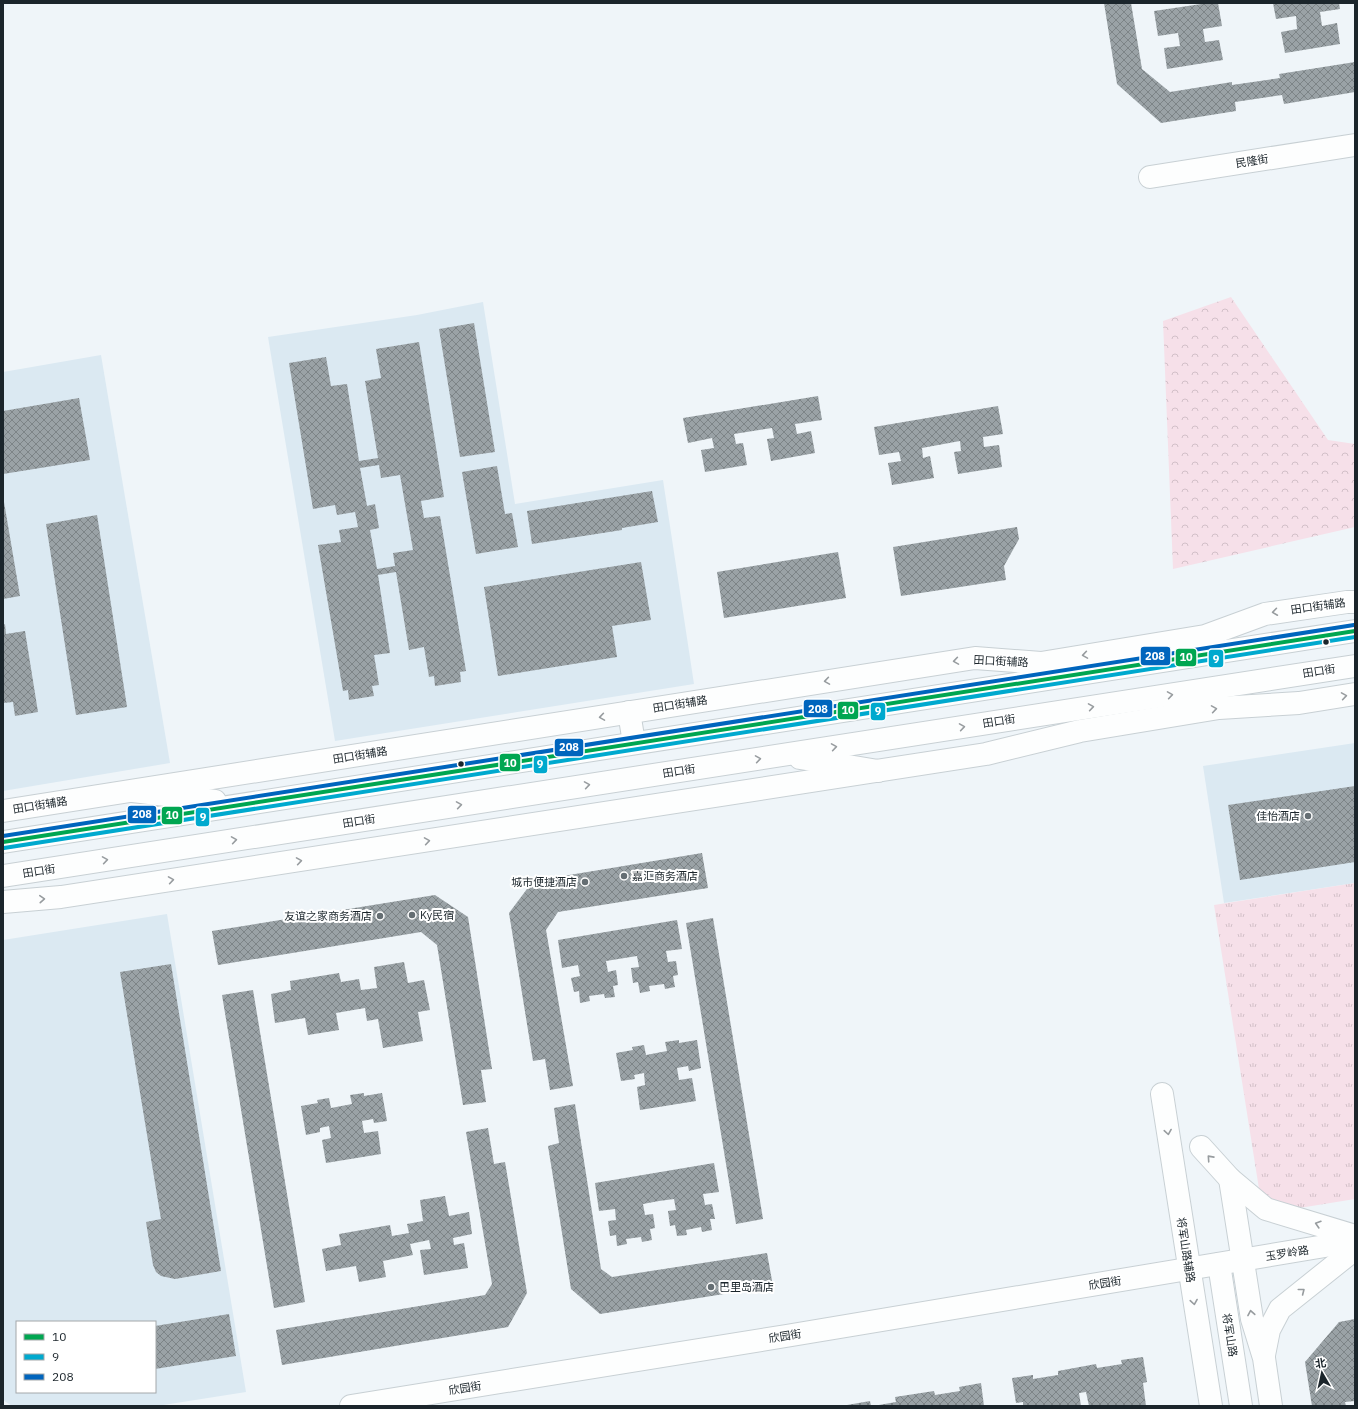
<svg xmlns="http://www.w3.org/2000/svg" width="1358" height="1409" font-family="'IBM Plex Sans','Noto Sans SC',sans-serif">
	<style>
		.built { fill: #dbe9f2; fill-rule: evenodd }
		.grass { fill: url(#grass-tufts) }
		.forest { fill: url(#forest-crowns) }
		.building { fill: url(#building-cross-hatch); fill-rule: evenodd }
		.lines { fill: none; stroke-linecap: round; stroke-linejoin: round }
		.minor-casing { stroke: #c8d0d4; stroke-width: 24 }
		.major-casing { stroke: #c8d0d4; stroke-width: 24 }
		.minor { stroke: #fdfefe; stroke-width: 22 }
		.major { stroke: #fdfefe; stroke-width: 22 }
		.bus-1-casing { stroke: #fff; stroke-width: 7 }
		.bus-2-casing { stroke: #fff; stroke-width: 7 }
		.bus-3-casing { stroke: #fff; stroke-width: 7 }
		.bus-1 { stroke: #00a651; stroke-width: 4 }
		.bus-2 { stroke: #00a9ce; stroke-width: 4 }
		.bus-3 { stroke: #0065bd; stroke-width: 4 }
		.oneway { stroke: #979c9f }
		.bus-dot { fill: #1b252b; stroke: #fff; stroke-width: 1.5 }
		.poi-dot { fill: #656e73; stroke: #fff; stroke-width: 1.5 }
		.labels { text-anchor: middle; stroke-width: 4; stroke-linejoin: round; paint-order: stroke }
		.street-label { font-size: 11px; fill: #1b252b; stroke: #fff }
		.poi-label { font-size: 11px; fill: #1b252b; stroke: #fff; text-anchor: end }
		.line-badge { stroke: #fff; stroke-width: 1.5 }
		.badge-label { font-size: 11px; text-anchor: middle; font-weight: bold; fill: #fff }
	</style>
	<defs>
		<pattern id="grass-tufts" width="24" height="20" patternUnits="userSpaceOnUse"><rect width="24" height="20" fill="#f6e0e9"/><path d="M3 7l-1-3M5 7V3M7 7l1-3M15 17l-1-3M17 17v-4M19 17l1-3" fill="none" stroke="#d2c0c8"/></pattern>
		<pattern id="forest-crowns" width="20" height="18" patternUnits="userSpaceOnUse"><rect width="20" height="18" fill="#f6e0e9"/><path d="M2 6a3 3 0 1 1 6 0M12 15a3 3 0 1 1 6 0" fill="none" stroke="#d2c0c8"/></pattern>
		<pattern id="building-cross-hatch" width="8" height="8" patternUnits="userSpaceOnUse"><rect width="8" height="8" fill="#9aa2a6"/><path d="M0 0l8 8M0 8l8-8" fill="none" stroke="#7d8487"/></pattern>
	</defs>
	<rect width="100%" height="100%" fill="#eff5f9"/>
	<g class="built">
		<path d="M 483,302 L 515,504 L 663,480 L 694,684 L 335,741 L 268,337 L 417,315 Z"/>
		<path d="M 101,355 L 170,763 L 3,791 L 3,372 Z"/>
		<path d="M 1355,743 L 1355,883 L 1224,903 L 1203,766 Z"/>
		<path d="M 167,914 L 246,1392 L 157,1406 L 12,1406 L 3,1400 L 3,940 ZM 17,1322 L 155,1322 L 155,1392 L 17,1392 Z"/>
	</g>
	<path class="grass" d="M 1355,883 L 1355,1199 L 1263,1214 L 1214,905 Z"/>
	<path class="forest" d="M 1231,297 L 1328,440 L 1355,444 L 1355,527 L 1173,569 L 1163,321 Z"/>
	<g class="building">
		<path d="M 1104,3 L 1131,3 L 1142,69 L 1170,92 L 1232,82 L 1232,85 L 1280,78 L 1279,74 L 1355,62 L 1355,92 L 1284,104 L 1282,95 L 1235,102 L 1236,111 L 1161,123 L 1117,84 Z"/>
		<path d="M 1208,3 L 1218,3 L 1222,26 L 1203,29 L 1205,42 L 1219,40 L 1223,60 L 1167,69 L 1164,48 L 1180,46 L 1178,33 L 1158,36 L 1154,11 Z"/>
		<path d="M 1273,3 L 1339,3 L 1340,9 L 1320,12 L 1322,26 L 1337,23 L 1340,44 L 1285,53 L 1281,32 L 1297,29 L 1296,16 L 1276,19 Z"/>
		<path d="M 474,323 L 495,452 L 460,457 L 439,329 Z"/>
		<path d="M 419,342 L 444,497 L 421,501 L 424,518 L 440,516 L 466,671 L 460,672 L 461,682 L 435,686 L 434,676 L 429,677 L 424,647 L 409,650 L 396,572 L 378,575 L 390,653 L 374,655 L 379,685 L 372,686 L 374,696 L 349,700 L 348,690 L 343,691 L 318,545 L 341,542 L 339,530 L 358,527 L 355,512 L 337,515 L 335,505 L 313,509 L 289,363 L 326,357 L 331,386 L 347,384 L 359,461 L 378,458 L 365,381 L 381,378 L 376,349 ZM 379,465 L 381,478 L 400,475 L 413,550 L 393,553 L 395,566 L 377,569 L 370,530 L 379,528 L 375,504 L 367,506 L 360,468 Z"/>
		<path d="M 818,396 L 822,420 L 795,424 L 797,434 L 811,431 L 815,453 L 771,461 L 767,439 L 774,438 L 772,428 L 734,434 L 736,444 L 743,443 L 747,465 L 705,472 L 701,450 L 714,448 L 712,438 L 688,443 L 683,418 Z"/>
		<path d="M 79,398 L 90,460 L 3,474 L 3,411 Z"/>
		<path d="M 998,406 L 1003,434 L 983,437 L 984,447 L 999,445 L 1002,467 L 958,474 L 954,452 L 961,451 L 960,441 L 922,448 L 923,458 L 930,456 L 934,478 L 892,485 L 888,463 L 901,461 L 899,452 L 879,455 L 874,427 Z"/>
		<path d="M 497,466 L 505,514 L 512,513 L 518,547 L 476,554 L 462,472 Z"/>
		<path d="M 652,491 L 658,522 L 622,528 L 622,530 L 532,544 L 527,511 Z"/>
		<path d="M 3,496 L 20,596 L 3,599 Z"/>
		<path d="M 97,515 L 127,707 L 76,715 L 46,524 Z"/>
		<path d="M 1017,527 L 1019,539 L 1004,566 L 1006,580 L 901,596 L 893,547 Z"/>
		<path d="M 838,552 L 846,598 L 724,618 L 717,572 Z"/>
		<path d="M 641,562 L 651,620 L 612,626 L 617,657 L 498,676 L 484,587 Z"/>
		<path d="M 5,624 L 6,634 L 25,631 L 38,712 L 15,716 L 13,702 L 3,703 L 3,625 Z"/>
		<path d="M 1355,786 L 1355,862 L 1240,880 L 1228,805 Z"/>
		<path d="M 702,853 L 708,888 L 558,912 L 546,930 L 573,1086 L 550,1090 L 545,1059 L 533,1061 L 509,913 L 533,881 Z"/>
		<path d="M 435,895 L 468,917 L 492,1069 L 481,1070 L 486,1102 L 463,1105 L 437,945 L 421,932 L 218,965 L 212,931 Z"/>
		<path d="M 713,918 L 763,1219 L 736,1224 L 686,923 Z"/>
		<path d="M 677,920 L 682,949 L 666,951 L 668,962 L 676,961 L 678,975 L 673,976 L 675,987 L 665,989 L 664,984 L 649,986 L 650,991 L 640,993 L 638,982 L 633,983 L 631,968 L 639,967 L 637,956 L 606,961 L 608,972 L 616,970 L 618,985 L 613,986 L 615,997 L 605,998 L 604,994 L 589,996 L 590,1001 L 580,1003 L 579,991 L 574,992 L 571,978 L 580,976 L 578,965 L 562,968 L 558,940 Z"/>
		<path d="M 404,962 L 408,983 L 424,980 L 430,1010 L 418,1012 L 423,1041 L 383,1048 L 378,1019 L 367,1021 L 365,1008 L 336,1013 L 339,1030 L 308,1035 L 305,1018 L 275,1023 L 271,994 L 291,990 L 290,981 L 339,973 L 341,982 L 359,979 L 361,990 L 377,988 L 374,967 Z"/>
		<path d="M 171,964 L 221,1271 L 175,1279 L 161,1276 L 156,1272 L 153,1265 L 146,1222 L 161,1219 L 120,972 Z"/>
		<path d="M 253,990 L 305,1302 L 274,1308 L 222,995 Z"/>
		<path d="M 679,1040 L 679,1043 L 697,1040 L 701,1068 L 689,1071 L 688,1066 L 677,1068 L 679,1080 L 692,1078 L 696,1101 L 640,1110 L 637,1087 L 645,1085 L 644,1073 L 634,1075 L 635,1079 L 621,1081 L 616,1053 L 633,1050 L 632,1047 L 644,1045 L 646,1055 L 667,1051 L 665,1042 Z"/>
		<path d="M 364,1093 L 364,1096 L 382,1093 L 387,1121 L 374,1123 L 373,1119 L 362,1121 L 364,1133 L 378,1131 L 381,1154 L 326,1163 L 322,1140 L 331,1138 L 329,1126 L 320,1128 L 320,1132 L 306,1135 L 301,1106 L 318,1103 L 317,1100 L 329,1098 L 331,1108 L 352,1104 L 350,1095 Z"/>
		<path d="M 575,1104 L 601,1269 L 612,1277 L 767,1253 L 773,1286 L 600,1314 L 571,1289 L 548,1146 L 559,1143 L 554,1108 Z"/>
		<path d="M 488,1128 L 494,1164 L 505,1162 L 527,1293 L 508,1327 L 282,1365 L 276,1330 L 485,1295 L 492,1284 L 466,1132 Z"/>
		<path d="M 714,1163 L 719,1192 L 703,1194 L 705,1205 L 712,1204 L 715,1219 L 710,1219 L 712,1230 L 702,1232 L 701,1227 L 686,1230 L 687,1235 L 677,1236 L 675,1225 L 670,1226 L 668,1211 L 676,1210 L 674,1199 L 659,1201 L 643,1204 L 645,1215 L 653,1214 L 655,1228 L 650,1229 L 652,1240 L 642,1242 L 641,1237 L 626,1239 L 627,1244 L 617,1246 L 616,1235 L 610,1236 L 608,1221 L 616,1220 L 615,1209 L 599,1211 L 595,1183 Z"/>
		<path d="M 445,1196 L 449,1216 L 469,1212 L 472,1234 L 453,1238 L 454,1245 L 464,1243 L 468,1268 L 424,1275 L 420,1250 L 431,1249 L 429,1240 L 410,1244 L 413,1255 L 383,1261 L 386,1277 L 359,1282 L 356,1266 L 326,1271 L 322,1249 L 341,1245 L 339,1234 L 390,1225 L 392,1236 L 409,1233 L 407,1224 L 423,1221 L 420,1200 Z"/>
		<path d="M 229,1314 L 236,1356 L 155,1369 L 155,1326 Z"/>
		<path d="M 1355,1319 L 1355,1401 L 1345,1402 L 1346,1406 L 1312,1406 L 1305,1362 L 1339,1322 Z"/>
		<path d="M 1143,1357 L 1147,1382 L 1143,1383 L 1146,1406 L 1089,1406 L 1086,1392 L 1079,1393 L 1081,1406 L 1023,1406 L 1023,1402 L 1016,1403 L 1012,1378 L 1033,1375 L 1033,1379 L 1058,1375 L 1058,1371 L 1096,1364 L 1097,1368 L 1122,1364 L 1121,1360 Z"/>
		<path d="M 981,1383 L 984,1406 L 873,1406 L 896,1402 L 895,1397 L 934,1391 L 935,1395 L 960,1391 L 959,1387 Z"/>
		<path d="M 870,1401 L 871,1406 L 847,1406 L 847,1405 Z"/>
	</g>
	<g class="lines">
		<defs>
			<g id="minor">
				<path d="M 1150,177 L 1355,145"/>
				<path d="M 3,811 L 975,658 L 1041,663 L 1205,636 L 1265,614 L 1347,602 L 1355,602"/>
				<path d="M 3,902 L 61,897 L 986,754 L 1080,731 L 1219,708 L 1299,703 L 1355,694"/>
				<path d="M 1162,1094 L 1211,1406"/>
				<path d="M 1201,1147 L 1230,1179 L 1266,1209 L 1355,1236"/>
				<path d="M 1230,1179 L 1252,1319 L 1264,1358 L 1271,1406"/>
				<path d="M 1219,1264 L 1241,1406"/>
				<path d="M 1264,1355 L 1269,1330 L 1280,1309 L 1355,1249"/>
				<path d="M 351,1406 L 786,1336 L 1355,1241"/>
			</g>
			<g id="major">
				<path d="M 629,712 L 634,743"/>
				<path d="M 800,758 L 878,771"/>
				<path d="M 133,791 L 215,801"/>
				<path d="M 3,842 L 1355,631"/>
				<path d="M 3,876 L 1355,666"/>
			</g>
		</defs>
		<use href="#minor" class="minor-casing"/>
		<use href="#major" class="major-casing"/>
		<use href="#minor" class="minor"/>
		<use href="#major" class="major"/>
		<defs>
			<path id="bus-1" d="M 3,842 L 1355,631"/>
			<path id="bus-2" d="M 4,848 L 1355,637"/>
			<path id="bus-3" d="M 3,836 L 1354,625"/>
		</defs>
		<use href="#bus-1" class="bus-1-casing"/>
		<use href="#bus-2" class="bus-2-casing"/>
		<use href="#bus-3" class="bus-3-casing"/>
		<use href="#bus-1" class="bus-1"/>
		<use href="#bus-2" class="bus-2"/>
		<use href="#bus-3" class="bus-3"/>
	</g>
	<defs><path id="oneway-chevron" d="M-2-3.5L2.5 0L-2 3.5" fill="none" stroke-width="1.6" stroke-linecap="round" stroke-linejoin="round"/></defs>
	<g class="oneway">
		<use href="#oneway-chevron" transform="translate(1275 612) rotate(172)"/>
		<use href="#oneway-chevron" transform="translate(1085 655) rotate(171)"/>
		<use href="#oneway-chevron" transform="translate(956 661) rotate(171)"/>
		<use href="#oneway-chevron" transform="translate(827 681) rotate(171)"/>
		<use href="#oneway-chevron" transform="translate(1170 695) rotate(-9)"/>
		<use href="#oneway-chevron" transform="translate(1344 696) rotate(-9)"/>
		<use href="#oneway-chevron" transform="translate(1091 707) rotate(-9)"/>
		<use href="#oneway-chevron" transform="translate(1214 709) rotate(-9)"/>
		<use href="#oneway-chevron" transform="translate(602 717) rotate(171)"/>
		<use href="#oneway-chevron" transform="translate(962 727) rotate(-9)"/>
		<use href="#oneway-chevron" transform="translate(834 747) rotate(-9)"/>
		<use href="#oneway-chevron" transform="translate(758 759) rotate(-9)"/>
		<use href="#oneway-chevron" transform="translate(587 785) rotate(-9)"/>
		<use href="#oneway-chevron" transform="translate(459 805) rotate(-9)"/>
		<use href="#oneway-chevron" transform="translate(234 840) rotate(-9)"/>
		<use href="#oneway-chevron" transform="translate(427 841) rotate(-9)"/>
		<use href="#oneway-chevron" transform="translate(105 860) rotate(-9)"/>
		<use href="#oneway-chevron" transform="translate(299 861) rotate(-9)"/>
		<use href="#oneway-chevron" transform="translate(171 880) rotate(-9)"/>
		<use href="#oneway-chevron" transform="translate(42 899) rotate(-4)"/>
		<use href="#oneway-chevron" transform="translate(1168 1132) rotate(81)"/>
		<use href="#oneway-chevron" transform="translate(1210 1158) rotate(-132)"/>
		<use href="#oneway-chevron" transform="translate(1318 1224) rotate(-163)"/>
		<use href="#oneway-chevron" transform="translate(1302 1291) rotate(-38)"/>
		<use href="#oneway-chevron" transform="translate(1194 1302) rotate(81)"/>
		<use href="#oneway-chevron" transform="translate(1251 1313) rotate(-100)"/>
	</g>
	<g class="bus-dot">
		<circle cx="1326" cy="642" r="3.5"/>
		<circle cx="461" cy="764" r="3.5"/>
	</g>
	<g class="poi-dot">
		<circle cx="1308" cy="816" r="4"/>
		<circle cx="624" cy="876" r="4"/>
		<circle cx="585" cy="882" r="4"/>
		<circle cx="412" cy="915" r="4"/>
		<circle cx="380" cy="916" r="4"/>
		<circle cx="711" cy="1287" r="4"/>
	</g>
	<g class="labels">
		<g class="street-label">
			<text transform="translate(1252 161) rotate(-9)" y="4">民隆街</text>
			<text transform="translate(1318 606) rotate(-8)" y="4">田口街辅路</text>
			<text transform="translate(1001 661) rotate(3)" y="4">田口街辅路</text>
			<text transform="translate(1319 671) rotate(-9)" y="4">田口街</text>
			<text transform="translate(680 704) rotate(-9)" y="4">田口街辅路</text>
			<text transform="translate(999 721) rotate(-9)" y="4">田口街</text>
			<text transform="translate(360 755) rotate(-9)" y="4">田口街辅路</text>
			<text transform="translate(679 771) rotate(-9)" y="4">田口街</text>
			<text transform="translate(40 805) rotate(-9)" y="4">田口街辅路</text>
			<text transform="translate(359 821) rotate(-9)" y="4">田口街</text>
			<text transform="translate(39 871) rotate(-9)" y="4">田口街</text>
			<text transform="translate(1186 1250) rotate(81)" y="4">将军山路辅路</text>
			<text transform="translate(1287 1253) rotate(-9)" y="4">玉罗岭路</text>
			<text transform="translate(1105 1283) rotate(-9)" y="4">欣园街</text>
			<text transform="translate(1230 1335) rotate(81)" y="4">将军山路</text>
			<text transform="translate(785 1336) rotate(-9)" y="4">欣园街</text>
			<text transform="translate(465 1388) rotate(-9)" y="4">欣园街</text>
		</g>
		<g class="poi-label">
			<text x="1300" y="820">佳怡酒店</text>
			<text x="632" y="880" text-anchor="start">嘉汇商务酒店</text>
			<text x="577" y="886">城市便捷酒店</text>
			<text x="420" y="919" text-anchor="start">Ky民宿</text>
			<text x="372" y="920">友谊之家商务酒店</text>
			<text x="719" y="1291" text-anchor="start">巴里岛酒店</text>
		</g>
	</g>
	<g class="line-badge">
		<rect x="1140" y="646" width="31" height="20" rx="4" fill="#0065bd"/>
		<rect x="1175" y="648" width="22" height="19" rx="4" fill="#00a651"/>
		<rect x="1208" y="649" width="16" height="19" rx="4" fill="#00a9ce"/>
		<rect x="803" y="699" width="30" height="19" rx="4" fill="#0065bd"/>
		<rect x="837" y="701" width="22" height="19" rx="4" fill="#00a651"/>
		<rect x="870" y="702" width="16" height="19" rx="4" fill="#00a9ce"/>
		<rect x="554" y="738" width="30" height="19" rx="4" fill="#0065bd"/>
		<rect x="499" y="753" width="22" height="19" rx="4" fill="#00a651"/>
		<rect x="533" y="755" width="15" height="19" rx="4" fill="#00a9ce"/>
		<rect x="127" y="805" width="30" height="19" rx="4" fill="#0065bd"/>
		<rect x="161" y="806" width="22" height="19" rx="4" fill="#00a651"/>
		<rect x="195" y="807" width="15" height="20" rx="4" fill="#00a9ce"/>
	</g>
	<g class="badge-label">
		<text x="1155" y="660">208</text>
		<text x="1186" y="661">10</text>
		<text x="1216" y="663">9</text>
		<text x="818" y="713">208</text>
		<text x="848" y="714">10</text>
		<text x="878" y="715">9</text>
		<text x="569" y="751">208</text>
		<text x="510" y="767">10</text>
		<text x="540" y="768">9</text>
		<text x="142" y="818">208</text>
		<text x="172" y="819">10</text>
		<text x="203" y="821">9</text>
	</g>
	<rect width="1358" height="1409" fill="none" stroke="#1b252b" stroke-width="8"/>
	<rect x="16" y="1321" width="140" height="72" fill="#ffffff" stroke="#a4a8aa"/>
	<rect x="24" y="1334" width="20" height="6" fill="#00a651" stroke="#a4a8aa"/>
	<text x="52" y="1341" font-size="12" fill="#1b252b">10</text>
	<rect x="24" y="1354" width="20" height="6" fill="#00a9ce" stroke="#a4a8aa"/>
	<text x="52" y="1361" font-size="12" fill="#1b252b">9</text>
	<rect x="24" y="1374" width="20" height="6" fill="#0065bd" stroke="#a4a8aa"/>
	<text x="52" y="1381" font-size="12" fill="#1b252b">208</text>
	<g transform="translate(1322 1373) rotate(351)" stroke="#ffffff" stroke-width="3" paint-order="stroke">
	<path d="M0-3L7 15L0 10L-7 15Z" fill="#1b252b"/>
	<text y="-6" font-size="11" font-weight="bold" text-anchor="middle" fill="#1b252b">北</text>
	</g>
</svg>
